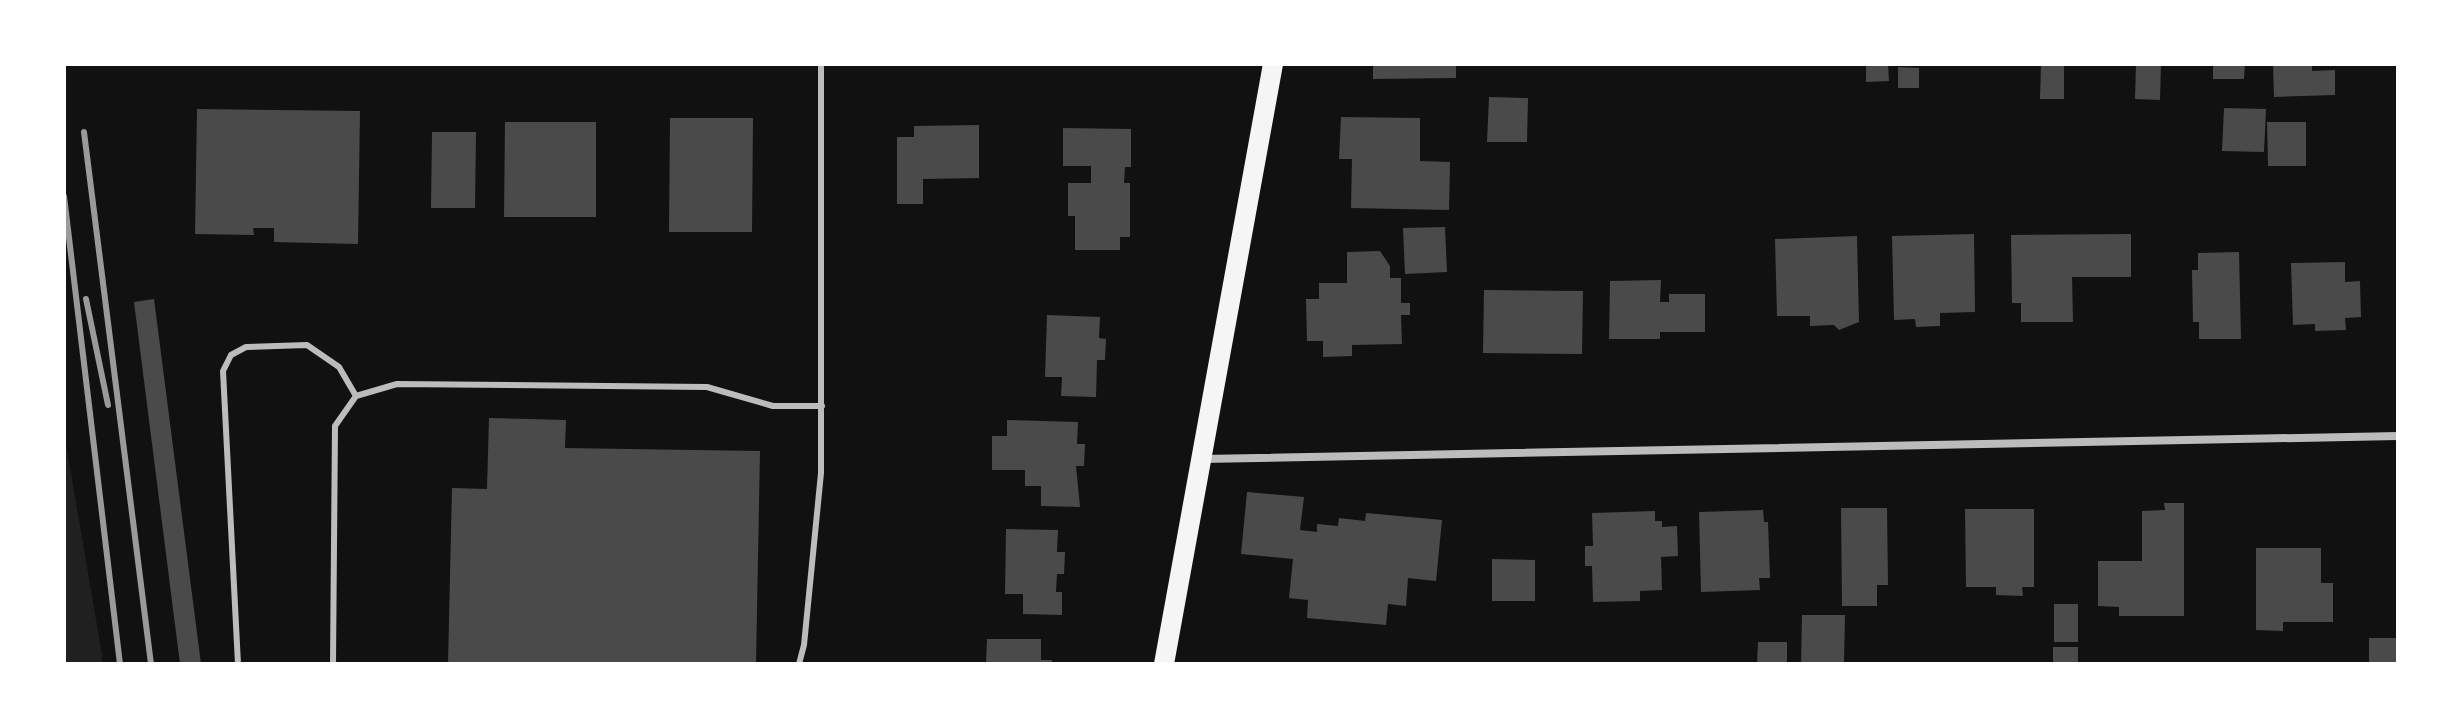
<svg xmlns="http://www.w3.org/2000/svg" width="2462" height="728" font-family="'Archivo Narrow',sans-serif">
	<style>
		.green { fill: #202020 }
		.building { fill: #4a4a4a }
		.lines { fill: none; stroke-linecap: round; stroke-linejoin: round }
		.service { stroke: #bcbcbc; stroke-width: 6 }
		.minor { stroke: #bcbcbc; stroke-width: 8 }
		.primary { stroke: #f5f5f5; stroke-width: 20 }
		.rail { stroke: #9a9a9a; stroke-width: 6 }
	</style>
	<rect width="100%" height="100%" fill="#111"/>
	<path class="green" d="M 64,432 L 102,655 L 102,664 L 64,664 Z"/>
	<g class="building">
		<path d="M 1373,64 L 1456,64 L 1456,78 L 1373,79 Z"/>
		<path d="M 1866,64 L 1888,64 L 1889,81 L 1866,82 Z"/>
		<path d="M 2041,64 L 2064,64 L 2064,99 L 2040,99 Z"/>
		<path d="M 2136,64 L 2161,64 L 2160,100 L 2135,99 Z"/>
		<path d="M 2213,64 L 2245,64 L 2244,79 L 2213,79 Z"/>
		<path d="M 2273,64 L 2312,64 L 2312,71 L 2335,70 L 2335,95 L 2274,97 Z"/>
		<path d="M 1898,67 L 1919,68 L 1919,88 L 1898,88 Z"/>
		<path d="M 1489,97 L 1528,98 L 1527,142 L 1487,142 Z"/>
		<path d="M 2224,108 L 2266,109 L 2264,152 L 2222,151 Z"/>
		<path d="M 197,109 L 360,111 L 358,244 L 274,242 L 274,228 L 253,228 L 254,235 L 195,234 Z"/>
		<path d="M 1341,117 L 1420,118 L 1420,161 L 1450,162 L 1449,210 L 1351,208 L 1352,159 L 1339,159 Z"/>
		<path d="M 670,118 L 753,118 L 752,232 L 669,232 Z"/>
		<path d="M 505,122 L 596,122 L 596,217 L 504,217 Z"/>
		<path d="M 2267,122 L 2306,122 L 2306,166 L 2268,166 Z"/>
		<path d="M 979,125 L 979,178 L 923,179 L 923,204 L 897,204 L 897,137 L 914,137 L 914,126 Z"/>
		<path d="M 1063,128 L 1131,129 L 1131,167 L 1125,167 L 1124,183 L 1130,183 L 1130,237 L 1120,237 L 1120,250 L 1075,250 L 1075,216 L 1068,216 L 1068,183 L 1091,183 L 1091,166 L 1063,166 Z"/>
		<path d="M 432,132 L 476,132 L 475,208 L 431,208 Z"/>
		<path d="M 1445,227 L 1447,272 L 1405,274 L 1403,228 Z"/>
		<path d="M 1974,234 L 1975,312 L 1940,313 L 1940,326 L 1916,327 L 1915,319 L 1894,320 L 1892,236 Z"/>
		<path d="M 2131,234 L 2131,277 L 2072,277 L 2073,322 L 2021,322 L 2021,303 L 2012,303 L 2011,235 Z"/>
		<path d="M 1857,236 L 1859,322 L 1839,330 L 1834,325 L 1810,326 L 1810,316 L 1777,316 L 1775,239 Z"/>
		<path d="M 1380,251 L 1390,266 L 1390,278 L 1401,278 L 1401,303 L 1410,303 L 1410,315 L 1401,315 L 1402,344 L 1352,345 L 1352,356 L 1323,357 L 1323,341 L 1307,341 L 1306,299 L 1319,299 L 1319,283 L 1347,283 L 1347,252 Z"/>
		<path d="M 2239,252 L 2241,339 L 2199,339 L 2199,322 L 2193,322 L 2192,270 L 2198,270 L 2198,253 Z"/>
		<path d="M 2345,262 L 2345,282 L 2360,281 L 2361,317 L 2345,318 L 2346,330 L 2315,331 L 2315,324 L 2293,325 L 2291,263 Z"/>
		<path d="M 1661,280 L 1660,302 L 1669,302 L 1669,294 L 1705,294 L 1705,332 L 1660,332 L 1660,339 L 1609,339 L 1610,281 Z"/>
		<path d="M 1484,290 L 1583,291 L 1582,354 L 1483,353 Z"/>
		<path d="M 154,299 L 201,664 L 180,664 L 134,302 Z"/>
		<path d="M 1047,315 L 1100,317 L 1099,338 L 1106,339 L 1105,360 L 1097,360 L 1096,397 L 1061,396 L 1062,377 L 1045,377 Z"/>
		<path d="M 489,418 L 566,420 L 565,448 L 760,451 L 756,664 L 448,664 L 452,488 L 487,489 Z"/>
		<path d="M 1007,420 L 1078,422 L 1077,444 L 1085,444 L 1084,466 L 1076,466 L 1080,507 L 1041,506 L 1041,486 L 1025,486 L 1025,470 L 992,470 L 992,436 L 1007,436 Z"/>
		<path d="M 1247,492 L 1304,497 L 1300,530 L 1317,532 L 1317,524 L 1338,526 L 1339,518 L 1365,521 L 1366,513 L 1442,520 L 1436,581 L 1408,578 L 1406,606 L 1388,604 L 1386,625 L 1307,618 L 1308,600 L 1289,598 L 1293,559 L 1241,554 Z"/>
		<path d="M 2164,503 L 2184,503 L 2184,616 L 2119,616 L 2119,607 L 2098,606 L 2098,561 L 2142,561 L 2142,511 L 2165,510 Z"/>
		<path d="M 1841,508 L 1887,508 L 1888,585 L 1877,585 L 1877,606 L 1842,606 Z"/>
		<path d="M 1965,509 L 2034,509 L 2034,587 L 2022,587 L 2023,596 L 1996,595 L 1996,587 L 1966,587 Z"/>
		<path d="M 1763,510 L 1764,522 L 1768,522 L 1770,578 L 1759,578 L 1760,590 L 1701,592 L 1699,512 Z"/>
		<path d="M 1655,511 L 1655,521 L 1662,521 L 1662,527 L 1677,526 L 1678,556 L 1661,557 L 1662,590 L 1640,591 L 1640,601 L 1593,602 L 1592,566 L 1585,566 L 1585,546 L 1593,546 L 1592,513 Z"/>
		<path d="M 1006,529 L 1058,530 L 1057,552 L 1065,552 L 1064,574 L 1057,574 L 1056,592 L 1062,592 L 1062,615 L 1023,614 L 1023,594 L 1005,594 Z"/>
		<path d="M 2256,548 L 2321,548 L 2321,583 L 2333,583 L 2333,622 L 2283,622 L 2283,631 L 2256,630 Z"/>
		<path d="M 1492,559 L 1535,560 L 1535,601 L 1492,601 Z"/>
		<rect x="2054" y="604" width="24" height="38"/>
		<path d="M 1802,615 L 1845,615 L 1844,662 L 1801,664 Z"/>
		<rect x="2369" y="638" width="29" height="26"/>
		<path d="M 987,639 L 1041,639 L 1041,660 L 1052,660 L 1052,664 L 986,664 Z"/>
		<path d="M 1758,642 L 1787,642 L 1787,664 L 1757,664 Z"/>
		<rect x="2053" y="647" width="25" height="17"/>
	</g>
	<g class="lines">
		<g class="service">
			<path d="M 238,664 L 223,371 L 231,355 L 246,347 L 307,345 L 339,367 L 356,396"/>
			<path d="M 333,664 L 335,426 L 356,396 L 397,384 L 707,387 L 773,406 L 822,406"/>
			<path d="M 799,664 L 804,645 L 821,473 L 821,64"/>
		</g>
		<path class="minor" d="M 1202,459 L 2398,436"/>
		<path class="primary" d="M 1164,664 L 1273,64"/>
		<g class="rail">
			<path d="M 84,132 L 151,664"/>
			<path d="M 64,196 L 120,664"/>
			<path d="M 86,299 L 108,405"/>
		</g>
	</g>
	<rect width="2462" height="728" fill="none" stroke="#ffffff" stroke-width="132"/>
</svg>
